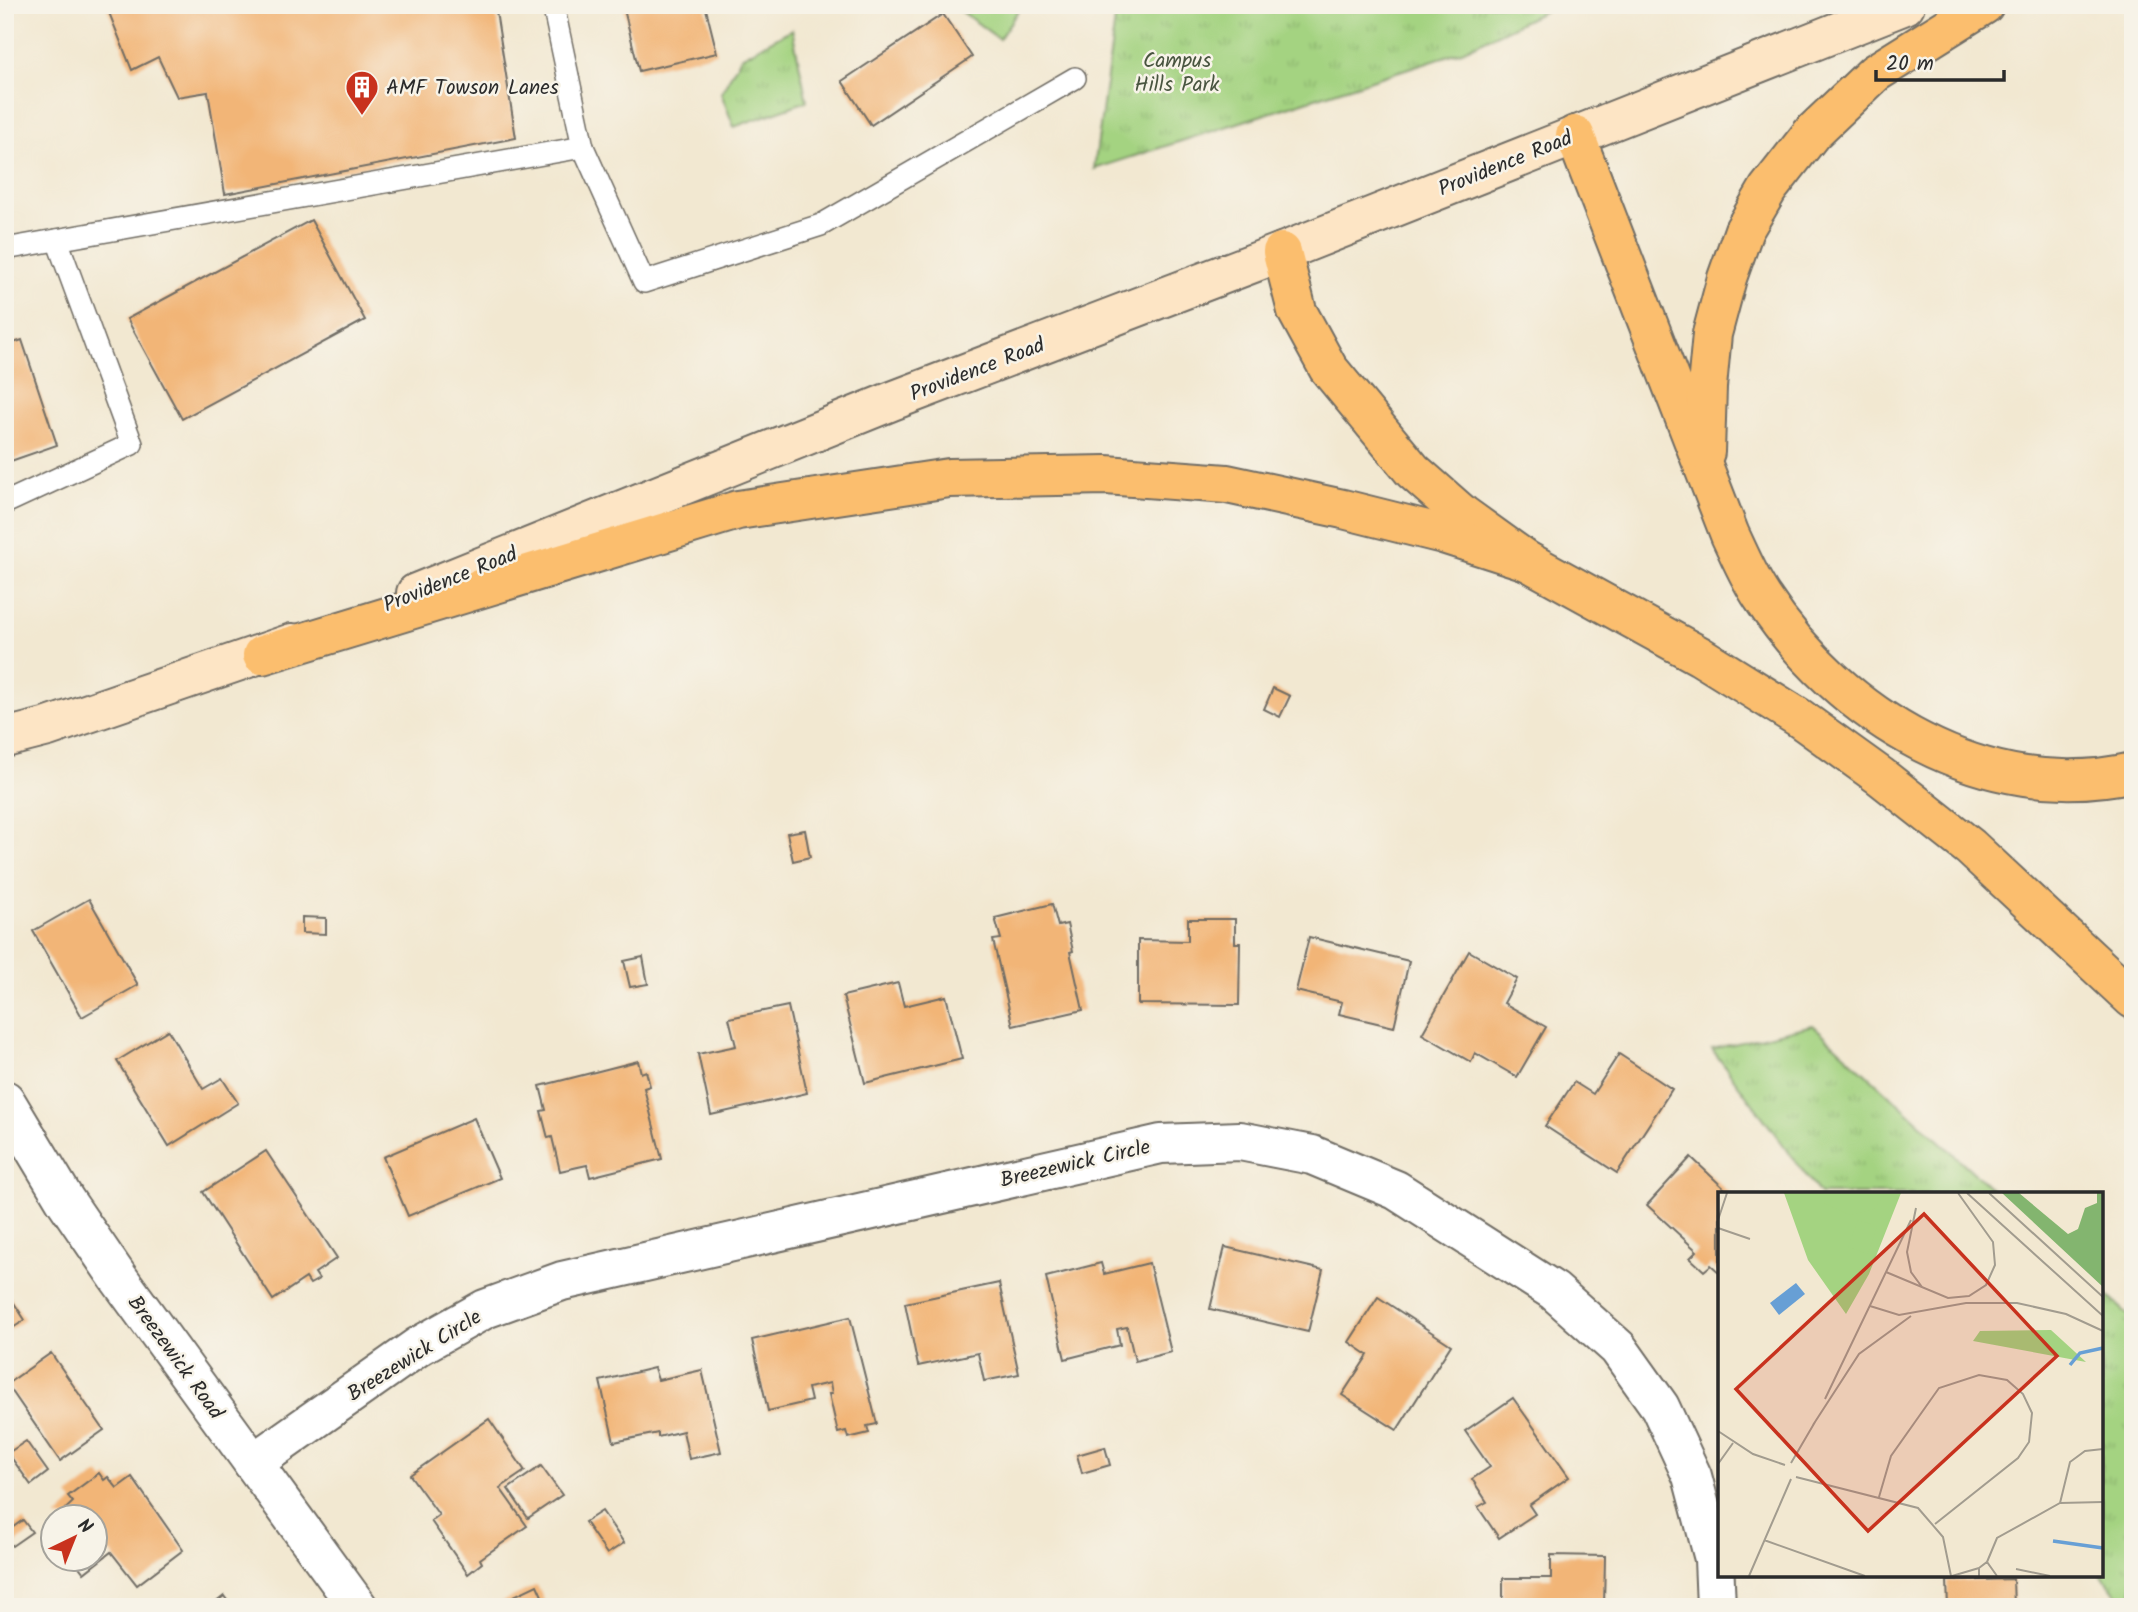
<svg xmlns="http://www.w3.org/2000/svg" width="2138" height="1612" font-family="Kalam,sans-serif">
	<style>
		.grass { fill: url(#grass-tufts); stroke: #687f56; stroke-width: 2 }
		.pitch { fill: #a4d381; stroke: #687f56; stroke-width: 2 }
		.building { fill: #f2b577 }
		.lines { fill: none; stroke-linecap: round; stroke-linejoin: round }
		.lane-casing { stroke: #716d65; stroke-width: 24 }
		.street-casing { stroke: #716d65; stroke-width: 42 }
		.secondary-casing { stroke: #716d65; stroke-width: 42 }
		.highway-casing { stroke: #716d65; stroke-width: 42 }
		.lane { stroke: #fff; stroke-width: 21 }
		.street { stroke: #fff; stroke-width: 38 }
		.secondary { stroke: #fde5c5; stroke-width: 38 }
		.highway { stroke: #fbbe6e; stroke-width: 38 }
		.labels { text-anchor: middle; stroke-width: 5; stroke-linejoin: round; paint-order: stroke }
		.park-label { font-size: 21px; fill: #495540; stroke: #f7f3e8 }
		.poi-label { font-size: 21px; fill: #2b2b2b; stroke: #f7f3e8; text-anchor: start }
		.street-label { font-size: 21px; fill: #2b2b2b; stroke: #f7f3e8 }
		.inset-river { fill: none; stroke: #679fd5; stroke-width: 3.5 }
		.inset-road { fill: none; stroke: #a29c8f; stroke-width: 2 }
		.view { fill: #c8321e; fill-opacity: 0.15; stroke: #c8321e; stroke-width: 3.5 }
		.inset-edge { fill: none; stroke: #2b2b2b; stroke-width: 3.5 }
	</style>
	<defs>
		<pattern id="grass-tufts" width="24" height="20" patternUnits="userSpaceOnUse" patternTransform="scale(1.75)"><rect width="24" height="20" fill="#a4d381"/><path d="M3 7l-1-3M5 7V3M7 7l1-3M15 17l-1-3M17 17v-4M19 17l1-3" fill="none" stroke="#8db570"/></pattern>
	</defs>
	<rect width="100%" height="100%" fill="#f7f3e8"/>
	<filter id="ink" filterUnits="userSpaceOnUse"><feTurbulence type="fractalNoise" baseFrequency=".0143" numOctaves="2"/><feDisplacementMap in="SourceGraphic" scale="14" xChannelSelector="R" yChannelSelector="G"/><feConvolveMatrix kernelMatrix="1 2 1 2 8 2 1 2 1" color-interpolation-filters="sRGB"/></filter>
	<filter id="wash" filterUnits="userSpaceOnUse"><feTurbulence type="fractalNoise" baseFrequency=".00686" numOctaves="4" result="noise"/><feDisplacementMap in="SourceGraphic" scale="28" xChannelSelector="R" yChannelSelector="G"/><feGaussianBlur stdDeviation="1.57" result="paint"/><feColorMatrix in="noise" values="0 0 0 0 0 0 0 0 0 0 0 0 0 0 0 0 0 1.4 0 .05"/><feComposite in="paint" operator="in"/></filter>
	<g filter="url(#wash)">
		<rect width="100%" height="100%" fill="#f2e8d1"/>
		<g class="grass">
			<path d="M 1117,5 L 1557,5 L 1462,51 L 1094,169 Z"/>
			<path d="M 792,29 L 807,101 L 734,127 L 721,93 L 741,57 Z"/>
			<path d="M 1813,1025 L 1997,1194 L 1820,1194 L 1712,1049 Z"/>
			<path d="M 2101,1290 L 2133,1319 L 2133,1607 L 2126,1607 L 2101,1574 Z"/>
		</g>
		<path class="pitch" d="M 953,5 L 1022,5 L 999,39 Z"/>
		<g id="blocks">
			<g class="building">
				<path d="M 106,5 L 495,5 L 516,138 L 225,194 L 208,92 L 177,97 L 158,57 L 132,70 Z"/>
				<path d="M 623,5 L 705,5 L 717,53 L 639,71 Z"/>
				<path d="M 943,14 L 972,57 L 871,125 L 842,81 Z"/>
				<path d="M 311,220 L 365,320 L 182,419 L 127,319 Z"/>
				<path d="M 22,340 L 57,445 L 5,463 L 5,346 Z"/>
				<path d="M 1273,688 L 1290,696 L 1280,717 L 1264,709 Z"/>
				<path d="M 805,830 L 810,857 L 793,861 L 787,833 Z"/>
				<path d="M 89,899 L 138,985 L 82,1017 L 33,931 Z"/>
				<path d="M 1052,904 L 1058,926 L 1067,924 L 1073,951 L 1070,952 L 1083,1010 L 1013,1026 L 993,940 L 1001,939 L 995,918 Z"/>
				<path d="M 302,917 L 326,918 L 326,934 L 302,933 Z"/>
				<path d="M 1188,919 L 1235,919 L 1235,943 L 1240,943 L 1239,1005 L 1138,1004 L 1138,940 L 1188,941 Z"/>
				<path d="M 1309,937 L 1409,961 L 1394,1027 L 1339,1014 L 1342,1002 L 1296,991 Z"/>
				<path d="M 1469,951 L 1517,979 L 1504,1003 L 1546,1027 L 1517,1077 L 1475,1053 L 1471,1062 L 1422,1034 Z"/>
				<path d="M 643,957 L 648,984 L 630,987 L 624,961 Z"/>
				<path d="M 898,983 L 904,1006 L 946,996 L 962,1059 L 865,1083 L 843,996 Z"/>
				<path d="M 788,1006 L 807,1093 L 711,1115 L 698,1054 L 736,1046 L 729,1018 Z"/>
				<path d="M 168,1030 L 203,1089 L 222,1078 L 238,1103 L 169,1146 L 117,1061 Z"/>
				<path d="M 1619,1054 L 1672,1089 L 1617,1173 L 1545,1126 L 1574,1082 L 1593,1094 Z"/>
				<path d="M 638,1061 L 641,1073 L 646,1071 L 650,1086 L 644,1088 L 662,1159 L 590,1177 L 587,1165 L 560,1171 L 552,1137 L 548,1138 L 541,1111 L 546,1110 L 540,1086 Z"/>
				<path d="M 474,1118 L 500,1178 L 408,1216 L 383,1157 Z"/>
				<path d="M 266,1151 L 337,1258 L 315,1273 L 319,1279 L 310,1284 L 306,1278 L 273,1300 L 203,1192 Z"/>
				<path d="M 1691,1157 L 1730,1194 L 1720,1194 L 1720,1273 L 1711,1265 L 1704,1271 L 1690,1258 L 1697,1251 L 1647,1205 Z"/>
				<path d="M 1225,1247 L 1323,1270 L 1308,1332 L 1210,1309 Z"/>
				<path d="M 1101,1263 L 1104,1274 L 1149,1263 L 1171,1352 L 1135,1361 L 1127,1327 L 1117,1329 L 1120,1345 L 1065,1359 L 1046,1277 Z"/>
				<path d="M 999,1283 L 1019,1374 L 984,1381 L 978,1353 L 918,1366 L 905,1303 Z"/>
				<path d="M 5,1289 L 25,1320 L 5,1333 Z"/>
				<path d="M 1378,1297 L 1451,1345 L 1397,1430 L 1342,1395 L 1368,1355 L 1349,1342 Z"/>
				<path d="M 850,1317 L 877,1424 L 867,1426 L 869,1433 L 848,1438 L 846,1431 L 838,1433 L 829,1394 L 832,1394 L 830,1383 L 808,1388 L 811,1401 L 768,1411 L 752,1340 Z"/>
				<path d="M 51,1353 L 104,1430 L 60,1461 L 7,1384 Z"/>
				<path d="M 654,1368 L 658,1380 L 702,1370 L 721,1452 L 689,1459 L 683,1431 L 658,1437 L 658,1433 L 614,1442 L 600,1381 Z"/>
				<path d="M 1513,1398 L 1569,1477 L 1529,1505 L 1535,1514 L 1499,1538 L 1478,1507 L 1487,1502 L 1472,1479 L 1490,1467 L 1465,1431 Z"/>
				<path d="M 489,1419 L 525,1471 L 500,1488 L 527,1526 L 480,1559 L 482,1563 L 468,1574 L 431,1521 L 439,1515 L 410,1475 Z"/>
				<path d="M 26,1441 L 48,1472 L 31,1485 L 8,1453 Z"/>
				<path d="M 1105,1447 L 1110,1465 L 1082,1473 L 1077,1455 Z"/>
				<path d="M 541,1466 L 562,1495 L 528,1518 L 508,1489 Z"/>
				<path d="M 99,1473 L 104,1480 L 108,1477 L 117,1488 L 132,1477 L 183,1550 L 137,1585 L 111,1552 L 84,1573 L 74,1560 L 94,1560 L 94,1518 L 56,1518 L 73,1502 L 68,1496 Z"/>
				<path d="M 602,1511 L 624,1543 L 607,1554 L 585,1522 Z"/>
				<path d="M 23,1520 L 32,1532 L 12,1546 L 5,1537 L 5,1533 Z"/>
				<path d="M 1551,1555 L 1605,1556 L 1604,1607 L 1503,1607 L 1503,1578 L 1551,1578 Z"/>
				<path d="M 2013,1579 L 2014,1607 L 1948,1607 L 1947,1581 Z"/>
				<path d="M 537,1585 L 547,1607 L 491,1607 Z"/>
				<path d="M 224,1596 L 232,1607 L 210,1607 Z"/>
			</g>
		</g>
	</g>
	<g filter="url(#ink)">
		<use href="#blocks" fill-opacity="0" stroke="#716d65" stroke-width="2"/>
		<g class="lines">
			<defs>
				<g id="lane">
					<path d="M 553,5 L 583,147"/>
					<path d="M 5,249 L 583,147 L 644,282 L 821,225 L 1075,78"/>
					<path d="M 5,503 L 132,444 L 57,240"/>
				</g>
				<g id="street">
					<path d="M 5,1100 L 65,1200 L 117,1276 L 358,1607"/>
					<path d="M 253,1463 L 419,1346 L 485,1309 L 562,1281 L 1161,1144 L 1240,1141 L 1312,1155 L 1396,1190 L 1554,1291 L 1618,1348 L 1660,1407 L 1692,1476 L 1714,1559 L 1716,1607"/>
				</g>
				<g id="secondary">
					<path d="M 416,593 L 892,401 L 1282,252 L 1905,5"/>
					<path d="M 5,738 L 48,727 L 292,643"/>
				</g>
				<g id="highway">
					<path d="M 1575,135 L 1730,535 C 1740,556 1749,578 1762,597 C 1840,717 1986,806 2133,772"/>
					<path d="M 1282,252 L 1297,311 L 1328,368 L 1413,471 L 1463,515 L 1527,561 L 1700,656 L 1798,717 L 1880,776 L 1970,847 L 2133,999"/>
					<path d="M 1705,452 L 1707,387 L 1712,334 L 1727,278 L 1744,230 L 1768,189 L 1812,133 L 1875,73 L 1984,5"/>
					<path d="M 262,655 L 738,510 L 949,478 L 1106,475 L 1227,484 L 1343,509 L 1443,534 L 1527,561"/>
				</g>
			</defs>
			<use href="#lane" class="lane-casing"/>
			<use href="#street" class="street-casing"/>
			<use href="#secondary" class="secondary-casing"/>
			<use href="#highway" class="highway-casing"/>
			<use href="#lane" class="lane"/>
			<use href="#street" class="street"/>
			<use href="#secondary" class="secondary"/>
			<use href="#highway" class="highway"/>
		</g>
	</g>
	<defs>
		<symbol id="building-pin" viewBox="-11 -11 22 30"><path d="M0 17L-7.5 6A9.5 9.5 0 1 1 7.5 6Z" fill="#c8321e" stroke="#f7f3e8"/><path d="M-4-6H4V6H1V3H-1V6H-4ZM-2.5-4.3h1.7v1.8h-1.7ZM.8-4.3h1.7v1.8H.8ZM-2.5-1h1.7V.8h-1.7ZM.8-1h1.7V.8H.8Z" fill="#fff"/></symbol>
	</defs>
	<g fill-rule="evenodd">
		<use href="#building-pin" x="343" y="68" width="38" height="52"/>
	</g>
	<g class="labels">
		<g class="park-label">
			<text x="1177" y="67">Campus<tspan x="1177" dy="24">Hills Park</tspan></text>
		</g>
		<g class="poi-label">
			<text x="386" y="94">AMF Towson Lanes</text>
		</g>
		<g class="street-label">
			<text transform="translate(1505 163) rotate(-22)" y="7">Providence Road</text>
			<text transform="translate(977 369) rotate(-21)" y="7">Providence Road</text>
			<text transform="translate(450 579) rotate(-22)" y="7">Providence Road</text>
			<text transform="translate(1075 1163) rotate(-13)" y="7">Breezewick Circle</text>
			<text transform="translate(414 1355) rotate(-32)" y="7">Breezewick Circle</text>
			<text transform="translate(176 1357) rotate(54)" y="7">Breezewick Road</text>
		</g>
	</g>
	<g transform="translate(1718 1192)">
		<rect width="385" height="385" fill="#f2e8d1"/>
		<path d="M 66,1 L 183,1 L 151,82 L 128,122 L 90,68 ZM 333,138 L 368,170 L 255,149 L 262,139 Z" fill="#a4d381"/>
		<path d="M 284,1 L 301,1 L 350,42 L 360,37 L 367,16 L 379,11 L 379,1 L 385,1 L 385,95 Z" fill="#83b56f"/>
		<path d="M 112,1 L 168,1 L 156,17 L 132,23 L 106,11 ZM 140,28 L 159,34 L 150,62 L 130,55 Z" fill="#a4d381"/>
		<path d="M 78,91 L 87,102 L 61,123 L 52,111 Z" fill="#679fd5"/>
		<path class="inset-river" d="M 352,173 L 362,161 L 385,156M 335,349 L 385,356"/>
		<path class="inset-road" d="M 249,1 L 385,124M 271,1 L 385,105M 198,16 L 189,60 L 193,80 L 204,95M 0,28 L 9,1M 0,36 L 32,47M 168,80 L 230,106 L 251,104 L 268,93 L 277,73 L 275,50 L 240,1M 152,114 L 181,123 L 248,111 L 299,111 L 348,122 L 385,139M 107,207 L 193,28M 95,233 L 141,162 L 193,124M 0,239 L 35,262 L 67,273M 73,271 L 97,230M 0,272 L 15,251M 78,285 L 200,316 L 225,345 L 233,384M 161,305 L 173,264 L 221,196 L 261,183 L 289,188 L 305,202 L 314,221 L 311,250 L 300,266 L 217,332M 342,311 L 352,270 L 367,259 L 385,257M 46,348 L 147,384M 269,370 L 279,346 L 342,311 L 385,310M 298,377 L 332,384M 31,384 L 73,287M 234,384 L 261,376M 261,384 L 261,376 L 269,370 L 279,384"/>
		<path class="view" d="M 206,22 L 339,164 L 150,339 L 18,197 Z"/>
		<rect width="385" height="385" class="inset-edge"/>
	</g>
	<rect width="2138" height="1612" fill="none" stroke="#f7f3e8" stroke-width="28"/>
	<g transform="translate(74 1538) rotate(43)"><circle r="33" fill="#f7f3e8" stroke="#a5a39c" stroke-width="2"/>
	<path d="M0-5L12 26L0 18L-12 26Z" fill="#c8321e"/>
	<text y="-10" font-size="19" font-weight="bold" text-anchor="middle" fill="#2b2b2b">N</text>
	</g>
	<path d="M1876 70v10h128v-10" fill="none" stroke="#2b2b2b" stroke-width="3.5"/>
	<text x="1886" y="70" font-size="21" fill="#2b2b2b" stroke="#f7f3e8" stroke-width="5" paint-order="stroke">20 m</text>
</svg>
